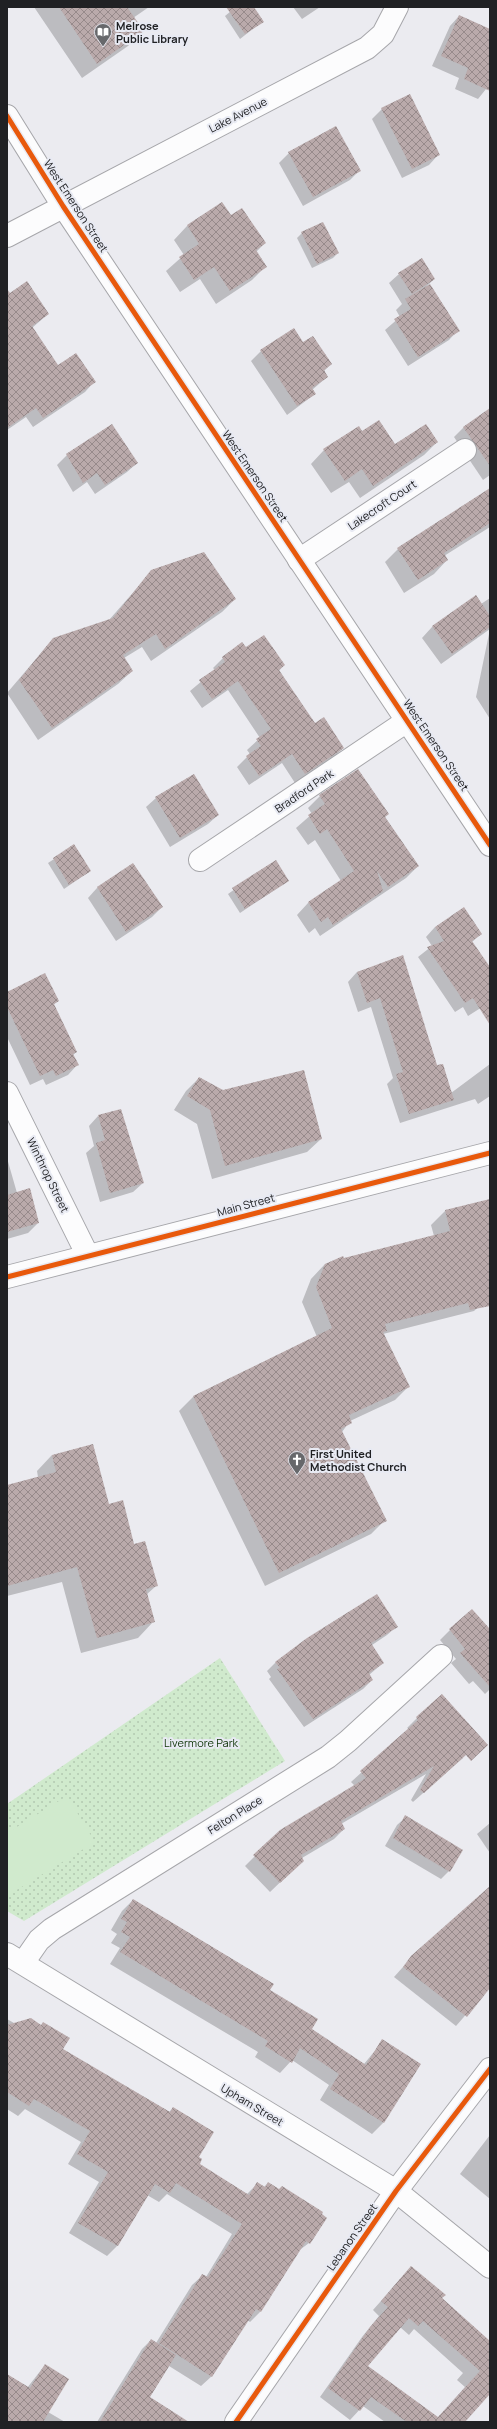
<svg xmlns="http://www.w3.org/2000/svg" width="497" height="2429" font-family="Manrope,sans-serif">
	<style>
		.park { fill: url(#park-dots) }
		.garden { fill: #d0eacd }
		.shadow { fill: #0003 }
		.building { fill: url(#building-cross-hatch); fill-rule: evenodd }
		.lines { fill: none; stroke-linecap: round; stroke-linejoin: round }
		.minor-casing { stroke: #a6a6aa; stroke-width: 24 }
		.major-casing { stroke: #a6a6aa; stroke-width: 24 }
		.minor { stroke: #fcfcfd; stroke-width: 22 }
		.major { stroke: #fcfcfd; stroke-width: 22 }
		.cycleway-casing { stroke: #e8eaf3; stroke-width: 8 }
		.cycleway { stroke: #e8590c; stroke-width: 5 }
		.labels { text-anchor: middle; stroke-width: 4; stroke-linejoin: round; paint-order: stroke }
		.poi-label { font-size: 11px; font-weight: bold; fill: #202124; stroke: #e8eaf3; text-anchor: start }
		.street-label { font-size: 11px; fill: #202124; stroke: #e8eaf3 }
		.park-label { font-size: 11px; fill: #0e3406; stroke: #e8eaf3 }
	</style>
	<defs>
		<pattern id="park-dots" width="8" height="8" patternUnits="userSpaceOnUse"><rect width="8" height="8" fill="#d0eacd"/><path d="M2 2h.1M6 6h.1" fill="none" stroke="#b2c8b0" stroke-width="1.8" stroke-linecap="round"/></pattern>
		<pattern id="building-cross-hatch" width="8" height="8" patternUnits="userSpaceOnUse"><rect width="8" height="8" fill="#baaaab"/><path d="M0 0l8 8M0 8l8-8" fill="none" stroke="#978a8b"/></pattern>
	</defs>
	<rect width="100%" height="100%" fill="#ebebf0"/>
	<path class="park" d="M 220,1658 L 285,1761 L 24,1921 L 7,1911 L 7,1804 Z"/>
	<path class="garden" d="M 67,1796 L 95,1842 L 10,1894 L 7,1889 L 7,1833 Z"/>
	<g class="shadow">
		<path d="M 34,7 L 149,7 L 133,18 L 143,31 L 128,46 L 82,78 Z"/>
		<path d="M 236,7 L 253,7 L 263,21 L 240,39 L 225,16 Z"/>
		<path d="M 293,7 L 320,7 L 302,19 Z"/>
		<path d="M 459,16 L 490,30 L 490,84 L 478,99 L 455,89 L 459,78 L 432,66 L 450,26 Z"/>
		<path d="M 382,109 L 438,155 L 429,165 L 402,178 L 372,119 Z"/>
		<path d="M 289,153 L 360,170 L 350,180 L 303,206 L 279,163 Z"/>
		<path d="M 222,203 L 231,217 L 265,243 L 256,252 L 265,267 L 252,280 L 216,304 L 200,279 L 180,292 L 166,271 L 184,255 L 174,240 L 187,226 Z"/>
		<path d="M 302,233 L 338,253 L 333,258 L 312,268 L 297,238 Z"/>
		<path d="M 399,274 L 434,279 L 425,288 L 458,330 L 449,340 L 408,366 L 385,330 L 400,317 L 396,310 L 402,304 L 389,283 Z"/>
		<path d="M 7,296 L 48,314 L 32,328 L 57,366 L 94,382 L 85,392 L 33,427 L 26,417 L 7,430 Z"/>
		<path d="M 261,351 L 331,364 L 324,371 L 327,377 L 312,390 L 315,394 L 287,415 L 251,361 Z"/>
		<path d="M 490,409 L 490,475 L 483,480 L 454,437 L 464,427 Z"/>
		<path d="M 362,433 L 395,446 L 437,442 L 424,455 L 360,498 L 349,482 L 331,493 L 311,464 L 324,450 Z"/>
		<path d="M 67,455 L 137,463 L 127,472 L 95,494 L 87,482 L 73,492 L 57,465 Z"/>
		<path d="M 490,489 L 490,527 L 444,556 L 447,560 L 434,574 L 404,593 L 385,562 L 398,549 Z"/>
		<path d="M 152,571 L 235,599 L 222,612 L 151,661 L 142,647 L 124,658 L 132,671 L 118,684 L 38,740 L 7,693 L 53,639 L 109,620 Z"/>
		<path d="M 475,597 L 481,604 L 490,598 L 490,719 L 476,697 L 490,629 L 441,664 L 422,638 L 432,627 Z"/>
		<path d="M 245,649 L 284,665 L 279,671 L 315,725 L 343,748 L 333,758 L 295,783 L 282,763 L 249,785 L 237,767 L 250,754 L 247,750 L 260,738 L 228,690 L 202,708 L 190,691 L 215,670 L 213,668 L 223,658 Z"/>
		<path d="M 320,796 L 385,817 L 418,866 L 406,878 L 320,936 L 315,928 L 309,933 L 297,915 L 308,903 L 341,881 L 315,840 L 308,845 L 296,828 L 312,814 L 308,808 Z"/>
		<path d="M 156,798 L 218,815 L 208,824 L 170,847 L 146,807 Z"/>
		<path d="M 74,846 L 90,871 L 64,889 L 48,863 Z"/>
		<path d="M 275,861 L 288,881 L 240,913 L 228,894 Z"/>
		<path d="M 133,864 L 162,907 L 152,917 L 116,941 L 88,898 L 97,888 Z"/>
		<path d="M 435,927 L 481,934 L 472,942 L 490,969 L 490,1002 L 468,1016 L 463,1007 L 455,1012 L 418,957 L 432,946 L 426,937 Z"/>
		<path d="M 402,957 L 437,1067 L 451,1093 L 490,1064 L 490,1096 L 478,1104 L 475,1099 L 400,1123 L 387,1084 L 393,1078 L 371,1007 L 358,1012 L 348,982 L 357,972 Z"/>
		<path d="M 7,993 L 58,1001 L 53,1005 L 76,1052 L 73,1055 L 77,1065 L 68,1075 L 46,1085 L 43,1079 L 30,1085 L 7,1037 Z"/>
		<path d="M 199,1078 L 223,1091 L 321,1139 L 307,1152 L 212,1179 L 197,1124 L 174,1110 L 186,1091 Z"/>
		<path d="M 98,1116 L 143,1183 L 133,1192 L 100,1202 L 86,1153 L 94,1146 L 89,1126 Z"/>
		<path d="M 7,1158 L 17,1193 L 38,1223 L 28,1233 L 7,1239 Z"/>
		<path d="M 490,1200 L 490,1300 L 483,1302 L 474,1311 L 383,1334 L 409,1386 L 395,1400 L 350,1421 L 342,1432 L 385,1520 L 371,1534 L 265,1586 L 179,1411 L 193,1397 L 317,1337 L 302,1302 L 311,1279 L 325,1264 L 434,1236 L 431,1225 L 445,1211 Z"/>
		<path d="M 52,1455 L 108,1505 L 156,1586 L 146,1595 L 153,1622 L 138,1638 L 81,1653 L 62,1582 L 7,1596 L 7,1486 L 38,1477 L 37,1471 Z"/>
		<path d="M 396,1627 L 387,1635 L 372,1645 L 383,1663 L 369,1675 L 372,1680 L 363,1689 L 304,1727 L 269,1679 L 271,1677 L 267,1671 L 276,1662 Z"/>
		<path d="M 490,1629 L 490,1689 L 485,1694 L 473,1681 L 469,1684 L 451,1663 L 456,1659 L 440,1640 L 450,1630 Z"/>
		<path d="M 417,1718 L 463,1758 L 413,1802 L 411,1800 L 426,1774 L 341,1824 L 344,1829 L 334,1839 L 302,1858 L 293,1870 L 270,1892 L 245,1866 L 280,1831 L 355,1786 L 351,1782 L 409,1729 L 407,1728 Z"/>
		<path d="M 406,1817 L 449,1871 L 441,1879 L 385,1846 L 397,1825 Z"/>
		<path d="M 490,1823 L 490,1853 L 477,1834 Z"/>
		<path d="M 490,1887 L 490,1987 L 456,2026 L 394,1977 L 412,1957 Z"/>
		<path d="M 133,1900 L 268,1990 L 311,2030 L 364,2064 L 383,2041 L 420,2064 L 383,2123 L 372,2134 L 320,2100 L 329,2085 L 292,2060 L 280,2073 L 255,2057 L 258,2052 L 110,1964 L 120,1948 L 111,1943 L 117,1934 L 111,1930 L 122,1911 Z"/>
		<path d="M 7,2019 L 169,2112 L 173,2108 L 198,2158 L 198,2165 L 247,2194 L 257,2184 L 263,2188 L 268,2183 L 309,2243 L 297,2252 L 260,2312 L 250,2322 L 247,2320 L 212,2376 L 201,2386 L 169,2366 L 149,2398 L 171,2422 L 97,2422 L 142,2349 L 151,2340 L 156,2343 L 192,2285 L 203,2275 L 206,2277 L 232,2234 L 167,2194 L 159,2202 L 147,2195 L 117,2246 L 107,2256 L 69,2233 L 99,2182 L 68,2164 L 81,2142 L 25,2109 L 18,2116 L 7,2109 Z"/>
		<path d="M 490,2135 L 490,2199 L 460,2174 Z"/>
		<path d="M 411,2267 L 441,2298 L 490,2342 L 490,2392 L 464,2422 L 434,2422 L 465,2387 L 457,2380 L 463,2373 L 414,2329 L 409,2335 L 400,2327 L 366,2367 L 419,2422 L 385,2422 L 363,2406 L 350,2420 L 320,2397 L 362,2337 L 379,2316 L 373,2310 Z"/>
		<path d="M 45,2365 L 48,2412 L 65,2422 L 7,2422 L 7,2376 L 27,2388 Z"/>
	</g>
	<g class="building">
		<path d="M 59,7 L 127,7 L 144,31 L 97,64 Z"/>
		<path d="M 226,7 L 254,7 L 264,22 L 245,34 Z"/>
		<path d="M 459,15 L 490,29 L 490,91 L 464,79 L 468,68 L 441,56 Z"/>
		<path d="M 410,94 L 440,155 L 412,169 L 381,108 Z"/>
		<path d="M 336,126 L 361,171 L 313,197 L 288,152 Z"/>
		<path d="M 222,202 L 231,215 L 242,208 L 266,243 L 256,250 L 267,267 L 230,291 L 214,267 L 194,280 L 179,257 L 199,244 L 187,225 Z"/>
		<path d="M 323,222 L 339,253 L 317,264 L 301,232 Z"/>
		<path d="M 422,258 L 435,279 L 412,294 L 398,273 Z"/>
		<path d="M 27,281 L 49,314 L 32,326 L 58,365 L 76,353 L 96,382 L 43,418 L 36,408 L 7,428 L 7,289 L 10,293 Z"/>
		<path d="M 430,284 L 460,331 L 418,357 L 394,319 L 411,309 L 405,299 Z"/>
		<path d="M 294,328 L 303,342 L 313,336 L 332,364 L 324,370 L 328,377 L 312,388 L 316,394 L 297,406 L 260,350 Z"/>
		<path d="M 490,408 L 490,466 L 463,427 Z"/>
		<path d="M 379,420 L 395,444 L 426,424 L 438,442 L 373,486 L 362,469 L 345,481 L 323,449 L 359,426 L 362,431 Z"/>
		<path d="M 112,424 L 138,463 L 105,485 L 97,473 L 83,483 L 66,454 Z"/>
		<path d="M 490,488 L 490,523 L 444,553 L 448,560 L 418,580 L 397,548 Z"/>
		<path d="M 204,552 L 236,599 L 165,649 L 156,634 L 123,655 L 133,671 L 52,728 L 19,680 L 53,638 L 113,618 L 151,570 Z"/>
		<path d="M 476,595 L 490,616 L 490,627 L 452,654 L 432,626 Z"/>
		<path d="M 264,635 L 285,665 L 279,670 L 315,723 L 324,717 L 344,748 L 305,774 L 292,754 L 259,776 L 246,756 L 261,746 L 256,739 L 271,729 L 238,681 L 212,699 L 199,680 L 225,662 L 222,657 L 242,642 L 246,647 Z"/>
		<path d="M 358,769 L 389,814 L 385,817 L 419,866 L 388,887 L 377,871 L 383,891 L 333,925 L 328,917 L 321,922 L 308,902 L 354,871 L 327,829 L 320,834 L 308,815 L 325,804 L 319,795 Z"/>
		<path d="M 194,774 L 219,815 L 180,838 L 155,797 Z"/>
		<path d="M 74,844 L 91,871 L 69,885 L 53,858 Z"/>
		<path d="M 276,860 L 289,881 L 245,909 L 232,888 Z"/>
		<path d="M 133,863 L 163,907 L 126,932 L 97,887 Z"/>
		<path d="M 464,907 L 482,934 L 472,941 L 490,967 L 490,1025 L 473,998 L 465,1003 L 427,947 L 444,941 L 435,927 Z"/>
		<path d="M 403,955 L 437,1065 L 443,1064 L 454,1100 L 409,1114 L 396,1074 L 403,1072 L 380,998 L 367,1003 L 357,972 Z"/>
		<path d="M 45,973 L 59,1001 L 54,1004 L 77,1052 L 73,1054 L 79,1065 L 56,1076 L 53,1070 L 40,1076 L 7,1007 L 7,992 Z"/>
		<path d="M 304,1070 L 322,1139 L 225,1166 L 210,1110 L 187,1096 L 199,1077 L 223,1090 Z"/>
		<path d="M 121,1109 L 144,1183 L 110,1193 L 96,1143 L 105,1140 L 98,1115 Z"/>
		<path d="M 30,1188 L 39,1223 L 7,1232 L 7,1195 Z"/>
		<path d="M 490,1199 L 490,1306 L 470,1310 L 468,1303 L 385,1324 L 387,1331 L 383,1332 L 410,1387 L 349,1415 L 352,1423 L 341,1429 L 387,1521 L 279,1573 L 193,1396 L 332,1328 L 316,1287 L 325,1264 L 343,1256 L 344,1258 L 450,1231 L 445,1210 Z"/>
		<path d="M 93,1444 L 109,1504 L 123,1500 L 134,1544 L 145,1541 L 158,1586 L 146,1589 L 155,1622 L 97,1638 L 77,1567 L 7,1586 L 7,1485 L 56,1472 L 52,1455 Z"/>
		<path d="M 377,1594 L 398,1627 L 371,1643 L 384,1663 L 369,1673 L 373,1680 L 313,1719 L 277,1669 L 280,1668 L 275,1662 L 307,1638 Z"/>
		<path d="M 472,1609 L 489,1628 L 490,1627 L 490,1687 L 460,1653 L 465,1649 L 449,1629 Z"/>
		<path d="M 442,1694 L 488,1745 L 471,1761 L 466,1755 L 424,1793 L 420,1790 L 434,1766 L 341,1821 L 345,1829 L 301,1855 L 304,1861 L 280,1883 L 253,1855 L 280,1830 L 366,1778 L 360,1771 L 418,1720 L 416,1717 Z"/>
		<path d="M 405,1815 L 463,1850 L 450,1872 L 393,1838 Z"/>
		<path d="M 490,1886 L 490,1988 L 467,2017 L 403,1967 L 411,1956 Z"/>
		<path d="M 133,1899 L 274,1984 L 270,1990 L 318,2019 L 312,2029 L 366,2065 L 382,2039 L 421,2064 L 384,2123 L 330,2089 L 339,2074 L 300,2048 L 292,2063 L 265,2046 L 268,2041 L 120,1952 L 130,1937 L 121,1932 L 127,1922 L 121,1919 Z"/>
		<path d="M 31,2018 L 41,2025 L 43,2022 L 70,2038 L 63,2049 L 170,2112 L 173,2107 L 214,2132 L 199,2157 L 202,2159 L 200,2164 L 249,2195 L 257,2182 L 265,2187 L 268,2182 L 279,2189 L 282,2186 L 323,2212 L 322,2214 L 327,2218 L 310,2244 L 306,2241 L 261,2312 L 256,2309 L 212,2377 L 159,2343 L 202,2274 L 208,2277 L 242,2224 L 176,2183 L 170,2193 L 155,2184 L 118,2246 L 78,2223 L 108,2172 L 77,2154 L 90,2131 L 34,2099 L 29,2106 L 7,2092 L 7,2025 Z"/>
		<path d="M 411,2266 L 446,2295 L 442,2298 L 490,2341 L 490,2394 L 465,2422 L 407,2422 L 371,2397 L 360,2411 L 328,2388 L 370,2327 L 388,2307 L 381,2301 ZM 409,2318 L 418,2326 L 423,2321 L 480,2371 L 438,2417 L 368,2366 Z"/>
		<path d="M 151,2339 L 176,2355 L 150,2397 L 189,2422 L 100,2422 Z"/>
		<path d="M 45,2364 L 69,2379 L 43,2422 L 7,2422 L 7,2374 L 30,2388 Z"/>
	</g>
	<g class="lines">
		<defs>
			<g id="minor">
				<path d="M 7,116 L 63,206 L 490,845"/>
				<path d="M 7,236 L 367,48 L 383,34 L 397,7"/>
				<path d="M 299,560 L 465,450"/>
				<path d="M 200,860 L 407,721"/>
				<path d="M 7,1093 L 88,1256"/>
				<path d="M 23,1963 L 39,1940 L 52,1929 L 328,1757 L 348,1741 L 441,1656"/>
			</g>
			<g id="major">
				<path d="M 7,1277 L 490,1153"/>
				<path d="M 7,1954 L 396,2191 L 490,2267"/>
				<path d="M 236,2422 L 396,2191 L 490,2069"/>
			</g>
		</defs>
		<use href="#minor" class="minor-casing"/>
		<use href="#major" class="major-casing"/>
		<use href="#minor" class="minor"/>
		<use href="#major" class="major"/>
		<defs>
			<g id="cycleway">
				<path d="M 7,116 L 63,206 L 490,845"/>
				<path d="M 7,1277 L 490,1153"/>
				<path d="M 236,2422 L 396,2191 L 490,2069"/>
			</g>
		</defs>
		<use href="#cycleway" class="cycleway-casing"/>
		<use href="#cycleway" class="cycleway"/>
	</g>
	<defs>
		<symbol id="library-pin" viewBox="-11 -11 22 30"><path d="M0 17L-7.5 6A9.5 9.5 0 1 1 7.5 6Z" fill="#67686b" stroke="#e8eaf3"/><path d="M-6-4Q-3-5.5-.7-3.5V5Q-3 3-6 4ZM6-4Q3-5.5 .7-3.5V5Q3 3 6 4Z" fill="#fff"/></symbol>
		<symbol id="church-pin" viewBox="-11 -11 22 30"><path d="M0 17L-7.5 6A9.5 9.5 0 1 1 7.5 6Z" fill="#67686b" stroke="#e8eaf3"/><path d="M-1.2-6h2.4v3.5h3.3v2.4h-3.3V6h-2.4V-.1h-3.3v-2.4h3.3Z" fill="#fff"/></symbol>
	</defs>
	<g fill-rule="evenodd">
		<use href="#library-pin" x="93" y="22" width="20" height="27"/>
		<use href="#church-pin" x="287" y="1450" width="20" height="27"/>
	</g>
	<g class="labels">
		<g class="poi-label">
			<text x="116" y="30">Melrose<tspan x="116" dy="13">Public Library</tspan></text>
			<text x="310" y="1458">First United<tspan x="310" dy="13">Methodist Church</tspan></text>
		</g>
		<g class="street-label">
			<text transform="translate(238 115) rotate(-27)" y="4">Lake Avenue</text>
			<text transform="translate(76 206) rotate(57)" y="4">West Emerson Street</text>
			<text transform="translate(255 476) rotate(56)" y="4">West Emerson Street</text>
			<text transform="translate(382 505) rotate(-34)" y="4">Lakecroft Court</text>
			<text transform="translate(436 745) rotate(56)" y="4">West Emerson Street</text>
			<text transform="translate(304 791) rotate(-34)" y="4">Bradford Park</text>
			<text transform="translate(48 1175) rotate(64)" y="4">Winthrop Street</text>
			<text transform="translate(246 1205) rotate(-15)" y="4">Main Street</text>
			<text transform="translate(235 1815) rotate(-32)" y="4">Felton Place</text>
			<text transform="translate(252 2105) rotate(31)" y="4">Upham Street</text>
			<text transform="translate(352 2237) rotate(-55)" y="4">Lebanon Street</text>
		</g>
		<g class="park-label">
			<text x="201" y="1747">Livermore Park</text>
		</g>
	</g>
	<rect width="497" height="2429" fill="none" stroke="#202124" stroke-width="16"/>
</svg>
